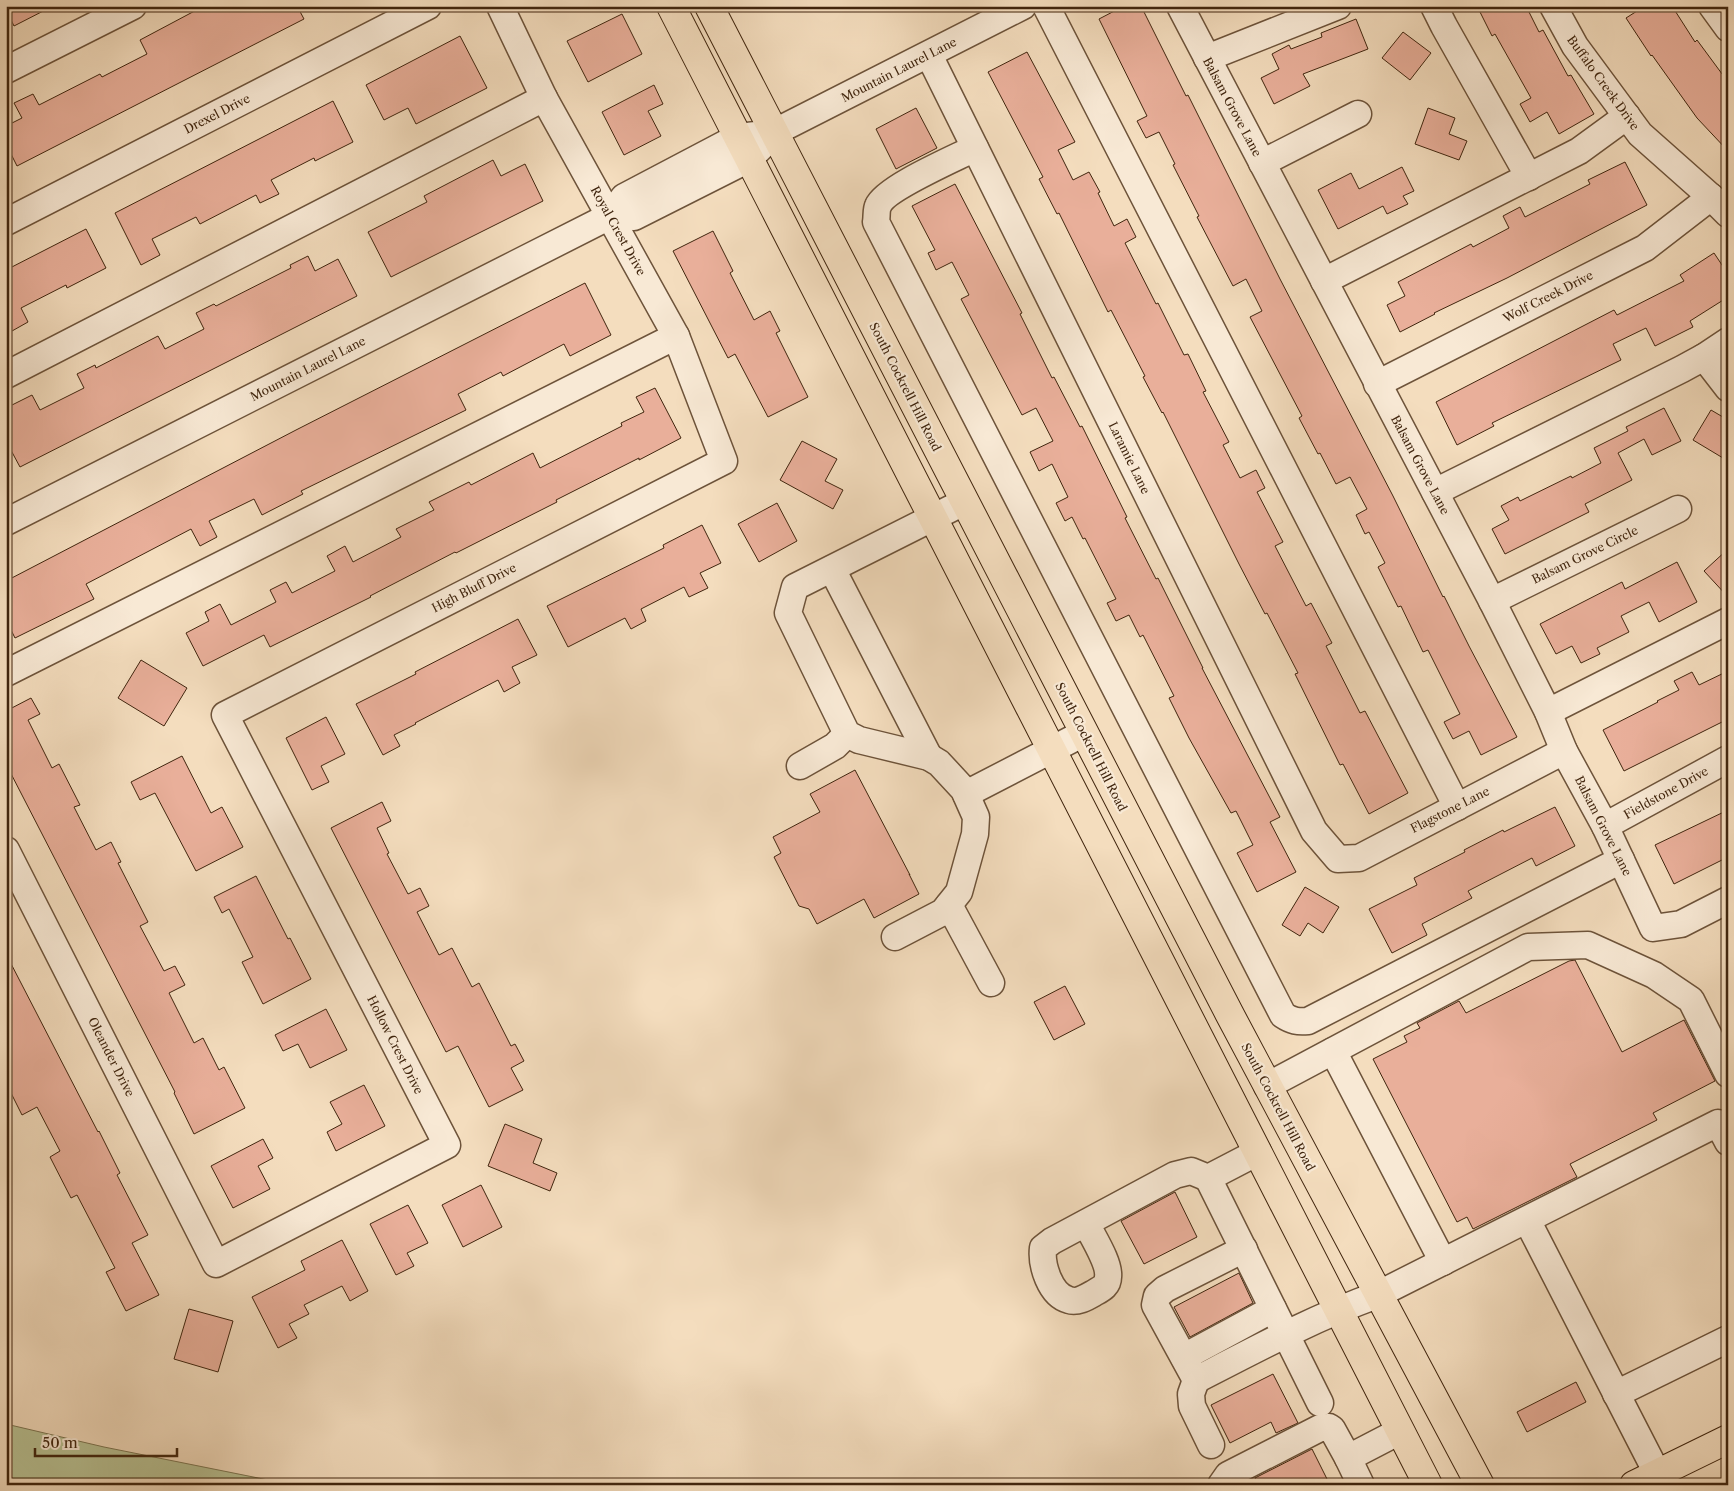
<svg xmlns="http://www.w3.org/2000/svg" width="1734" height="1491" font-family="'Libre Caslon Text',serif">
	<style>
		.green { fill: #b8c294; stroke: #7c7451 }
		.building { fill: #e9af9a; stroke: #40250e }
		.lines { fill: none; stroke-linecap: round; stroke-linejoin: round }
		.minor-casing { stroke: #6d533a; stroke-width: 29 }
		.major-casing { stroke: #40250e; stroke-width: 30 }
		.minor { stroke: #f8e9d5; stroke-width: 26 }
		.major { stroke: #f4ddbe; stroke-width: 28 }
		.labels { text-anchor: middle; stroke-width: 4.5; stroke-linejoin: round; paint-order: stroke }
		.street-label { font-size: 12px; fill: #40250e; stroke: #f8e9d5 }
	</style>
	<rect width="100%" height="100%" fill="#f4ddbe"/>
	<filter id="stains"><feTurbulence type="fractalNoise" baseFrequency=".004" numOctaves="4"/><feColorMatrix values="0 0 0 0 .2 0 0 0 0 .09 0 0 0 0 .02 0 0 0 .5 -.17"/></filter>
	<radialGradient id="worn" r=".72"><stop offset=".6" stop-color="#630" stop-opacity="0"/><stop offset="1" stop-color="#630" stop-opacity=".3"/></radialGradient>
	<path class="green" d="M 6,1424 L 104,1447 L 293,1485 L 6,1485 Z"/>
	<g class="building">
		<path d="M 6,6 L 53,6 L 14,26 L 6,10 Z"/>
		<path d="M 204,6 L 297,6 L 304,19 L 17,166 L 6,144 L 6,126 L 22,118 L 14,103 L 33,94 L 39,105 L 100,74 L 102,77 L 147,54 L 140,40 Z"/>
		<path d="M 1124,6 L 1141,6 L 1186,96 L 1188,95 L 1280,279 L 1393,496 L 1443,597 L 1444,596 L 1469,646 L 1517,737 L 1481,755 L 1469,731 L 1453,739 L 1444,722 L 1460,714 L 1428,650 L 1423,652 L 1401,606 L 1398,607 L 1378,567 L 1385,563 L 1369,532 L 1365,534 L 1356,515 L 1367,509 L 1350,477 L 1336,484 L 1320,453 L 1318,454 L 1299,418 L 1302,416 L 1250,317 L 1262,311 L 1246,279 L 1233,286 L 1197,217 L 1199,216 L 1173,165 L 1175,164 L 1159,132 L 1146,138 L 1137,121 L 1147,116 L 1099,19 Z"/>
		<path d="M 1477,6 L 1526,6 L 1539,32 L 1543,30 L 1568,76 L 1571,75 L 1594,114 L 1559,134 L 1547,112 L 1530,122 L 1520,104 L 1531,98 L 1495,34 L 1492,36 Z"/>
		<path d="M 1645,6 L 1672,6 L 1695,42 L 1697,40 L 1728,82 L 1728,151 L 1697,118 L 1652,55 L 1651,56 L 1626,18 Z"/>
		<path d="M 622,14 L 642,54 L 588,82 L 567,41 Z"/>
		<path d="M 1356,19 L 1368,49 L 1303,74 L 1310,86 L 1274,104 L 1261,78 L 1279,69 L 1272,54 L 1289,45 L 1291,49 L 1322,37 L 1321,33 Z"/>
		<path d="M 1403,32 L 1431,53 L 1410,80 L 1382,58 Z"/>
		<path d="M 460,36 L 487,88 L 416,124 L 408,108 L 384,120 L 366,85 Z"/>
		<path d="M 1027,52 L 1075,142 L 1058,150 L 1073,180 L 1089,172 L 1100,192 L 1098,193 L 1114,226 L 1127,219 L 1136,237 L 1125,243 L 1156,304 L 1158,303 L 1184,355 L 1188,354 L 1206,391 L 1203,392 L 1229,442 L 1223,445 L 1240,478 L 1256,470 L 1265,488 L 1257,492 L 1283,542 L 1275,546 L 1306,606 L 1311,603 L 1332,643 L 1326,646 L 1360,713 L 1365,711 L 1408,793 L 1369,814 L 1343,764 L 1340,765 L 1295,674 L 1298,673 L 1267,613 L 1265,614 L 1239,564 L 1163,412 L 1162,413 L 1143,377 L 1145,376 L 1111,310 L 1108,312 L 1059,213 L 1057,214 L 1039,179 L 1043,177 L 988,72 Z"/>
		<path d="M 654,85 L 663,104 L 648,111 L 661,136 L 624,155 L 602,112 Z"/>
		<path d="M 333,101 L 353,142 L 315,161 L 314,158 L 271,180 L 279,194 L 260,203 L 256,195 L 200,224 L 196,217 L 152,239 L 160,255 L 141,265 L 115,213 Z"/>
		<path d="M 916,108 L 937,148 L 896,169 L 876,129 Z"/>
		<path d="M 1428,108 L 1455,118 L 1449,134 L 1467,141 L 1459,160 L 1415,144 Z"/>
		<path d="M 493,160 L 501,176 L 525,164 L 543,201 L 391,277 L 368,232 L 427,202 L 424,196 Z"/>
		<path d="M 1625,162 L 1647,205 L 1507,278 L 1434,313 L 1435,314 L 1400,332 L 1387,305 L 1405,296 L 1398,282 L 1471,244 L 1473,247 L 1509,228 L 1503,216 L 1520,207 L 1525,217 L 1590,184 L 1588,180 Z"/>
		<path d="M 1402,167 L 1414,191 L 1403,196 L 1408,204 L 1387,214 L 1383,206 L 1338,229 L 1318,190 L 1351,173 L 1359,189 Z"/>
		<path d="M 955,184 L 1022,313 L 1020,314 L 1052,378 L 1054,377 L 1080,427 L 1082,426 L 1127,517 L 1125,518 L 1156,579 L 1158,578 L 1203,668 L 1202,668 L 1280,817 L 1270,822 L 1296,872 L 1257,892 L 1237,853 L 1253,845 L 1236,811 L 1231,813 L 1189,738 L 1169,698 L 1174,696 L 1143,635 L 1140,637 L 1129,615 L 1116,621 L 1107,603 L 1116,599 L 1085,538 L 1083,539 L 1072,517 L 1065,521 L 1056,503 L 1068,497 L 1052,464 L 1039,471 L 1030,452 L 1053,441 L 1036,408 L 1022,415 L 961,299 L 969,295 L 952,262 L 936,270 L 928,253 L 935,250 L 912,206 Z"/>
		<path d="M 86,229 L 106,268 L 67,288 L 66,285 L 21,308 L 28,322 L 12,331 L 6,320 L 6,270 Z"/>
		<path d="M 713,231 L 733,271 L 730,273 L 754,320 L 770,311 L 780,331 L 776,333 L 808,397 L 768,417 L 735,354 L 728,358 L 673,251 Z"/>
		<path d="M 1714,253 L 1728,274 L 1728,297 L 1690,321 L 1693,327 L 1655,346 L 1646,328 L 1613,344 L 1621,360 L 1492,423 L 1494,426 L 1457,445 L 1436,402 L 1614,310 L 1617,315 L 1684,281 L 1680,275 Z"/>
		<path d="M 308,256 L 315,271 L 338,259 L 357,296 L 20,467 L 6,441 L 6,408 L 32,395 L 40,410 L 84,388 L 77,374 L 95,365 L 96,368 L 158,336 L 165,349 L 204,329 L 196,313 L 214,304 L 216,306 L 291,268 L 290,265 Z"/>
		<path d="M 585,283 L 611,335 L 570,356 L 564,344 L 503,376 L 501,372 L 458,394 L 466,410 L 301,491 L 303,494 L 262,515 L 254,499 L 209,521 L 217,537 L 200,546 L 191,529 L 86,584 L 94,599 L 15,638 L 6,620 L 6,581 L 296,430 Z"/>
		<path d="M 655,388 L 681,438 L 639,460 L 639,458 L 556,500 L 557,502 L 456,553 L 455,552 L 370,596 L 371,597 L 270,647 L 264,635 L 203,666 L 186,633 L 209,621 L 205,612 L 220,604 L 231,625 L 276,602 L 270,590 L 286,582 L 292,593 L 335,571 L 327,556 L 345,546 L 353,562 L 401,537 L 396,529 L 434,510 L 429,502 L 469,482 L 471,485 L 533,453 L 540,468 L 622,426 L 621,423 L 644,412 L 636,397 Z"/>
		<path d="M 1664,408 L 1681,441 L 1652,455 L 1644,439 L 1618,453 L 1632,480 L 1585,504 L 1589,512 L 1505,554 L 1492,529 L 1509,520 L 1501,506 L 1518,497 L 1520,501 L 1571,476 L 1572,478 L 1601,463 L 1594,448 L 1628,431 L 1626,427 Z"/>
		<path d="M 1711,410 L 1728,420 L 1728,461 L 1693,440 Z"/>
		<path d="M 802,441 L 837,459 L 825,481 L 843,490 L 833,509 L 780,480 Z"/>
		<path d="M 777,503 L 797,541 L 759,562 L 738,524 Z"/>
		<path d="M 702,525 L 721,563 L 700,573 L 708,588 L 689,597 L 684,587 L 641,609 L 646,621 L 631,629 L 625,618 L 568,647 L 547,606 L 664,548 L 663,545 Z"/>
		<path d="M 1728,549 L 1728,597 L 1704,571 Z"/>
		<path d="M 1677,562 L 1697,602 L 1659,622 L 1649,602 L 1621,616 L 1629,632 L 1597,648 L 1600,654 L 1581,663 L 1572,646 L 1556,654 L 1540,624 L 1622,582 L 1625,589 Z"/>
		<path d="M 518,619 L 537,655 L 512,667 L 520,683 L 504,692 L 498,680 L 415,723 L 416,724 L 394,735 L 400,746 L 383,755 L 356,704 L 416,674 L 415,672 Z"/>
		<path d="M 141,660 L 187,688 L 164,726 L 118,698 Z"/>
		<path d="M 1728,671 L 1728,719 L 1624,771 L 1603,730 L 1658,702 L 1657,701 L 1679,690 L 1674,681 L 1692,672 L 1699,685 Z"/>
		<path d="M 31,698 L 40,714 L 28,720 L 52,768 L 59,764 L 80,805 L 74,807 L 96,850 L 111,842 L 121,862 L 118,863 L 148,922 L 140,926 L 164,971 L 175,966 L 185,985 L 169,993 L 194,1043 L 203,1038 L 219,1070 L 224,1067 L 245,1108 L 194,1134 L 174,1093 L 175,1092 L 6,764 L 6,711 Z"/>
		<path d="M 326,717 L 345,754 L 321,766 L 329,782 L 312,790 L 286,738 Z"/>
		<path d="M 182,756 L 211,813 L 222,807 L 243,847 L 196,871 L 155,793 L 140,800 L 131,782 Z"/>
		<path d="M 855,770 L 910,875 L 909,874 L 919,894 L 874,918 L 864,899 L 817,924 L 809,909 L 799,906 L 774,857 L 781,853 L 773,837 L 820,812 L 810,794 Z"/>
		<path d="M 382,802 L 391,821 L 377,828 L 389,853 L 387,854 L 408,894 L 420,888 L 429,906 L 417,912 L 439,955 L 452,948 L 472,987 L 479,983 L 511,1046 L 515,1044 L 524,1061 L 511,1068 L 523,1090 L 489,1107 L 458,1046 L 446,1052 L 331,828 Z"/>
		<path d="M 1555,807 L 1575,846 L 1536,866 L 1532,858 L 1468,891 L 1472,898 L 1422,924 L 1427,935 L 1392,953 L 1369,909 L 1417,885 L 1414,878 L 1465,852 L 1464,850 L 1503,830 L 1504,832 Z"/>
		<path d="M 1728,810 L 1728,857 L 1674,884 L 1655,845 Z"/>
		<path d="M 256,876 L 288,939 L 290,938 L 311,979 L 263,1004 L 242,962 L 253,957 L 229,909 L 222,913 L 214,897 Z"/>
		<path d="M 1305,887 L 1339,907 L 1323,933 L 1308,923 L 1300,936 L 1282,925 Z"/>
		<path d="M 6,954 L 98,1132 L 99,1131 L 120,1173 L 117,1175 L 148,1235 L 132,1243 L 159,1295 L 126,1311 L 106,1272 L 115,1268 L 77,1195 L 71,1198 L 50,1157 L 60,1151 L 37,1107 L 22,1115 L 6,1083 Z"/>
		<path d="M 1575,960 L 1622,1052 L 1684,1020 L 1715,1081 L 1653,1113 L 1657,1120 L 1570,1164 L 1577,1177 L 1473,1229 L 1467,1217 L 1457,1222 L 1373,1059 L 1407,1042 L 1404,1036 L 1420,1028 L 1417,1023 L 1459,1001 L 1466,1013 L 1569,961 Z"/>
		<path d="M 1065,986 L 1085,1024 L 1054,1040 L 1034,1002 Z"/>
		<path d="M 326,1009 L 347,1050 L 310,1068 L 298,1044 L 283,1051 L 275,1035 Z"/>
		<path d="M 364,1085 L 385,1126 L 336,1151 L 327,1132 L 342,1124 L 330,1102 Z"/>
		<path d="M 505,1124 L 542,1139 L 533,1163 L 557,1173 L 550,1191 L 488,1166 Z"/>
		<path d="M 263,1139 L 273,1158 L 258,1166 L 270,1189 L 233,1208 L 211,1166 Z"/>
		<path d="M 481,1185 L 502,1227 L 463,1247 L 442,1205 Z"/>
		<path d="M 1175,1192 L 1197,1237 L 1144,1264 L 1121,1221 Z"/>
		<path d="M 408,1205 L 428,1243 L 407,1253 L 414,1266 L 396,1275 L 370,1224 Z"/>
		<path d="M 342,1240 L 368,1291 L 350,1301 L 342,1286 L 304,1305 L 309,1314 L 289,1324 L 297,1338 L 278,1348 L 252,1297 L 305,1270 L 301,1261 Z"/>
		<path d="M 1239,1273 L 1253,1303 L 1190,1337 L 1174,1307 Z"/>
		<path d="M 189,1309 L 233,1321 L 218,1372 L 174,1359 Z"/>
		<path d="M 1273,1374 L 1298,1423 L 1276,1433 L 1271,1422 L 1230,1443 L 1211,1405 Z"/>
		<path d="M 1576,1382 L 1586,1402 L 1527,1432 L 1517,1412 Z"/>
		<path d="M 1312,1449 L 1330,1485 L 1259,1485 L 1255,1478 Z"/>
	</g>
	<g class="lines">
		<defs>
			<g id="minor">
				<path d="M 1046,6 L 1457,807"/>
				<path d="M 1180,6 L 1492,601 L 1548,712 L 1564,751 L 1605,826 L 1653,928 L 1681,924 L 1728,900"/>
				<path d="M 1434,6 L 1444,26 L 1529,177"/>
				<path d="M 1553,6 L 1575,46 L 1640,134 L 1711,197 L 1728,214"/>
				<path d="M 1712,6 L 1728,28"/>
				<path d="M 929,55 L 1314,831 L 1338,859 L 1359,858 L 1564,751"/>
				<path d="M 1207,58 L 1338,6"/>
				<path d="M 6,70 L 133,6"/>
				<path d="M 975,148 C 956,158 885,188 878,206 C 876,210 877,217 876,222 L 1283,1015 C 1292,1021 1298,1022 1308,1021 L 1621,860"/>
				<path d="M 1262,163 L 1358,114"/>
				<path d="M 610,216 L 634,217 L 749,159 L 765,143"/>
				<path d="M 6,222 L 428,6"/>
				<path d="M 1324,281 L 1579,151 L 1627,116"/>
				<path d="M 1704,357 L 1728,388"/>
				<path d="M 6,375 L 544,98"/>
				<path d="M 1377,384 L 1645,248 L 1711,197"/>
				<path d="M 1435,492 L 1682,369 L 1704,357 L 1728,341"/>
				<path d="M 6,522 L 610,216 L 624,197 L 738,137 L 773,133 L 1023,6"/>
				<path d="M 832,569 L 929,757"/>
				<path d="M 1492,601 L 1678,509"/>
				<path d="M 6,673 L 676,336"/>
				<path d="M 1548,712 L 1728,621"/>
				<path d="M 800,766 L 835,746 L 847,734"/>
				<path d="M 966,794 L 1084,733"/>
				<path d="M 1605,826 L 1728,759"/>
				<path d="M 6,850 L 216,1264 L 447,1145 L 225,715 L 724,461 L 676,336 L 544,98 L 500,6"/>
				<path d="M 949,905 L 991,983"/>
				<path d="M 895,937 L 943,912 L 959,892 L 975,834 L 976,817 L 964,790 L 939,763 L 929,757 L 859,740 L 847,734 L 788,613 L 795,587 L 964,502"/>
				<path d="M 1333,1051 L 1443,1262"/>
				<path d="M 1267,1086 L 1528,947 L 1588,945 L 1654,975 L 1691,1000 L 1728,1074"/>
				<path d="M 1208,1178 L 1320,1403"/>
				<path d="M 1527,1220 L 1657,1473"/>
				<path d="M 1086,1223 C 1092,1236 1110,1263 1108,1277 C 1108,1286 1101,1289 1094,1293 C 1087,1297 1077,1303 1069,1300 C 1050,1295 1041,1265 1043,1248 L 1052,1241 L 1175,1175 L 1191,1171 L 1208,1178 L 1258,1152"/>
				<path d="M 1244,1249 L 1165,1289 L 1157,1296 L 1155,1305 L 1196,1380 C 1256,1349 1314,1318 1377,1295 L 1718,1123 L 1728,1142"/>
				<path d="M 1184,1357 L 1273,1309"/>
				<path d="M 1196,1380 L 1191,1394 L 1192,1406 L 1211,1445"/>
				<path d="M 1616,1394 L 1728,1339"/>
				<path d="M 1221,1485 L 1228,1475 L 1320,1428 L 1329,1427 L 1332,1429 L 1348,1458"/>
				<path d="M 1361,1485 L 1348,1458 L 1400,1431"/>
			</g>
			<g id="major">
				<path d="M 671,6 L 1428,1485"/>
				<path d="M 709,6 L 1229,1013 L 1480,1485"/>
				<path d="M 1634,1485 L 1728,1439"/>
			</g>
		</defs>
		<use href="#minor" class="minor-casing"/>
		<use href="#major" class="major-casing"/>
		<use href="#minor" class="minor"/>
		<use href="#major" class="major"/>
	</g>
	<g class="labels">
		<g class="street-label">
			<text transform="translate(899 70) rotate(-27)" y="4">Mountain Laurel Lane</text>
			<text transform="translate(1603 83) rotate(54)" y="4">Buffalo Creek Drive</text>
			<text transform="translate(1232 107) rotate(62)" y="4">Balsam Grove Lane</text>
			<text transform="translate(217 114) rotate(-27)" y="4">Drexel Drive</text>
			<text transform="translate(618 231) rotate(61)" y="4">Royal Crest Drive</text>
			<text transform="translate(1548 297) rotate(-27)" y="4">Wolf Creek Drive</text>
			<text transform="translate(308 369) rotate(-27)" y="4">Mountain Laurel Lane</text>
			<text transform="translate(905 387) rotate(63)" y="4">South Cockrell Hill Road</text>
			<text transform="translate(1129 458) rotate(64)" y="4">Laramie Lane</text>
			<text transform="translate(1420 465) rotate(62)" y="4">Balsam Grove Lane</text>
			<text transform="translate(1585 555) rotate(-26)" y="4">Balsam Grove Circle</text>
			<text transform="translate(474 588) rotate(-27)" y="4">High Bluff Drive</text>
			<text transform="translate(1091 747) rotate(63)" y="4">South Cockrell Hill Road</text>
			<text transform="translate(1666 793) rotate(-29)" y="4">Fieldstone Drive</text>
			<text transform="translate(1450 810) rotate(-27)" y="4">Flagstone Lane</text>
			<text transform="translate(1603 826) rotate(63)" y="4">Balsam Grove Lane</text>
			<text transform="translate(395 1045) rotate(63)" y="4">Hollow Crest Drive</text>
			<text transform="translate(111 1057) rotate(63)" y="4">Oleander Drive</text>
			<text transform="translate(1278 1107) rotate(62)" y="4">South Cockrell Hill Road</text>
		</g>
	</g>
	<rect width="1734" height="1491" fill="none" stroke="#f4ddbe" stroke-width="25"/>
	<rect x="8" y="8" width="1719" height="1476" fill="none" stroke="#40250e" stroke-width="2.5"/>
	<rect x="12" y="12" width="1709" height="1466" fill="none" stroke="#40250e"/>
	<path d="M35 1448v8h142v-8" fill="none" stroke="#40250e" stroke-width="2.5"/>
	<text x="42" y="1448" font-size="15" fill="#40250e" stroke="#f8e9d5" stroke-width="4" paint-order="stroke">50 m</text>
	<rect width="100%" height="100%" filter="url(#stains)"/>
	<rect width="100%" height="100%" fill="url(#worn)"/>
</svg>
